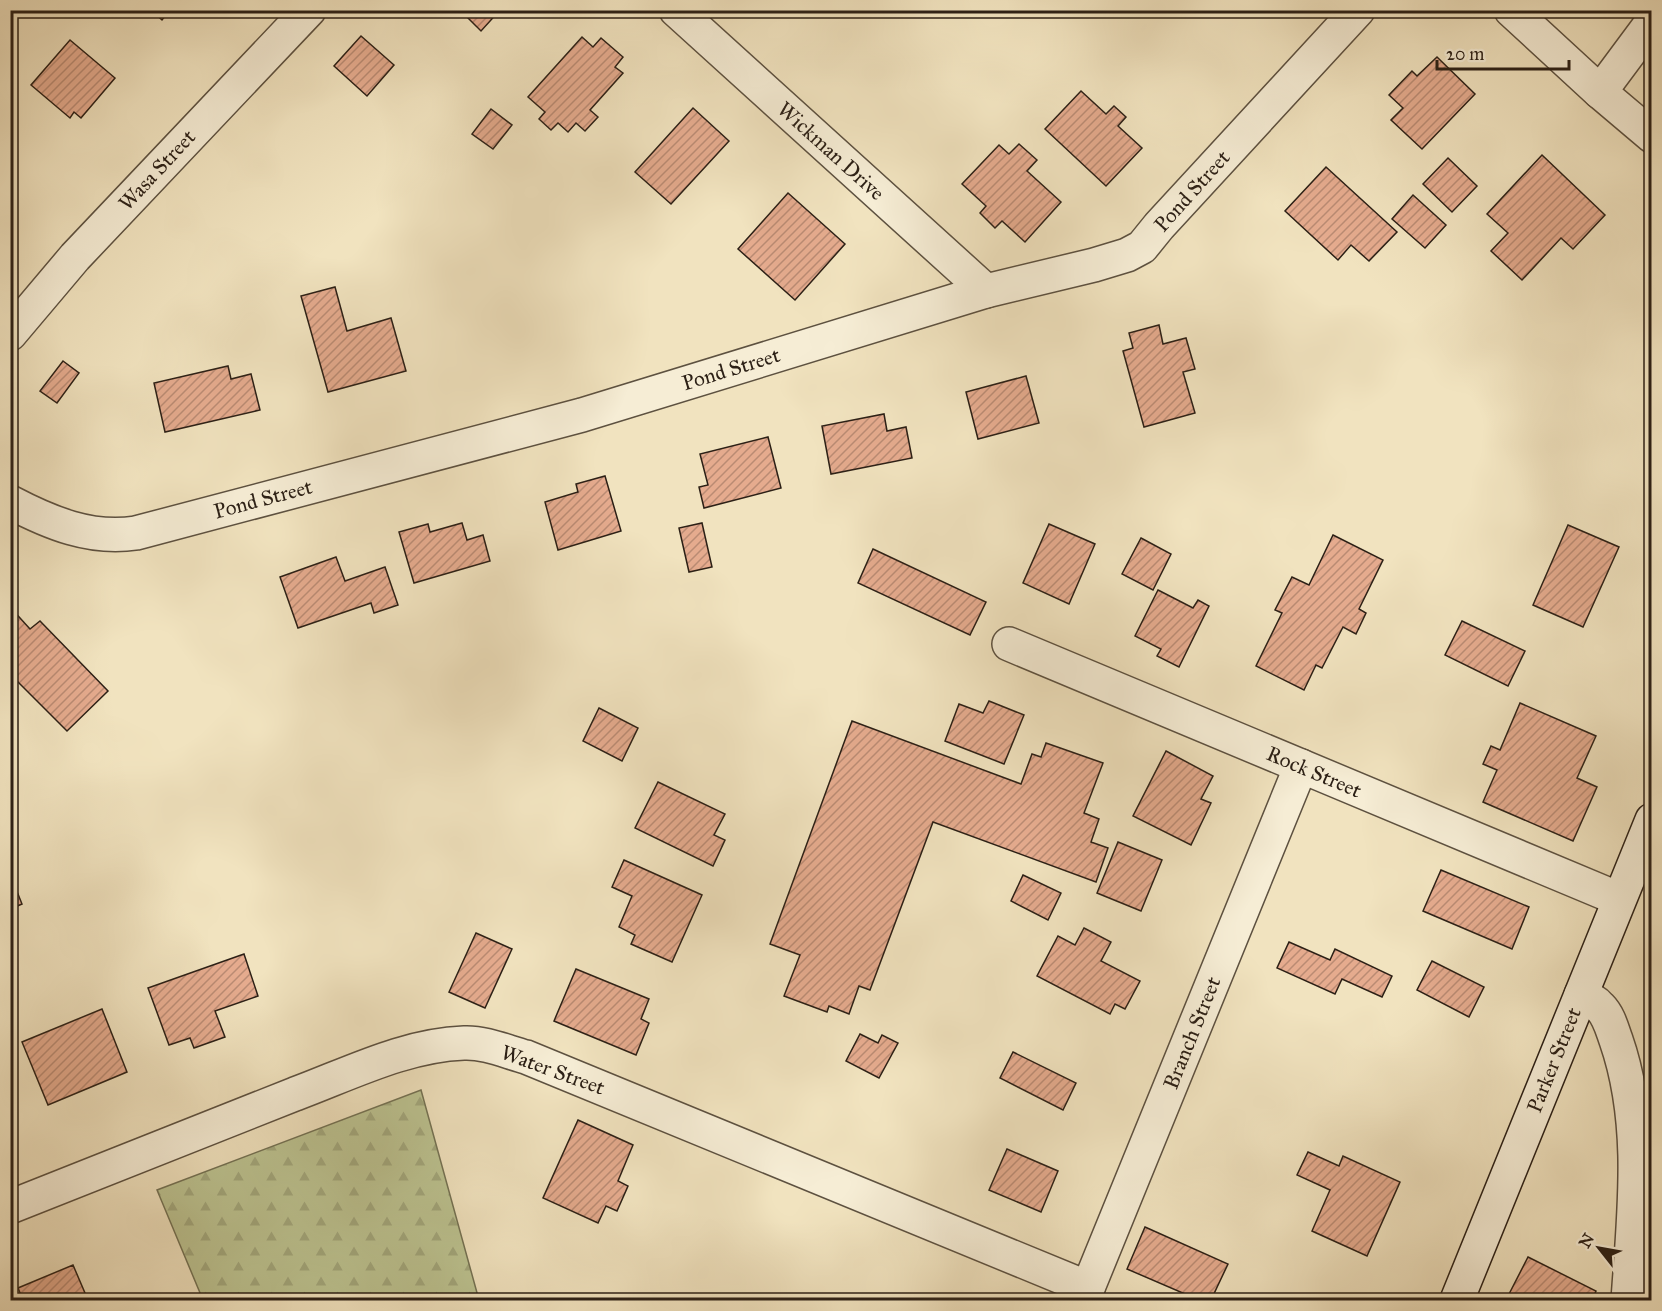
<svg xmlns="http://www.w3.org/2000/svg" width="1662" height="1311" font-family="'IM FELL Great Primer',serif">
	<style>
		.forest { fill: url(#forest-firs); stroke: #747254; stroke-width: 1.5 }
		.building { fill: url(#building-hatch); stroke: #2c2016; stroke-width: 1.5 }
		.lines { fill: none; stroke-linecap: round; stroke-linejoin: round }
		.minor-casing { stroke: #5d5140; stroke-width: 36 }
		.tertiary-casing { stroke: #5d5140; stroke-width: 36 }
		.secondary-casing { stroke: #2c2016; stroke-width: 36 }
		.minor { stroke: #f6edd5; stroke-width: 33 }
		.tertiary { stroke: #f6edd5; stroke-width: 33 }
		.secondary { stroke: #f6edd5; stroke-width: 33 }
		.labels { text-anchor: middle; stroke-width: 4.5; stroke-linejoin: round; paint-order: stroke }
		.street-label { font-size: 21px; fill: #2c2016; stroke: #f6edd5 }
	</style>
	<defs>
		<pattern id="forest-firs" width="22" height="20" patternUnits="userSpaceOnUse" patternTransform="scale(1.5)"><rect width="22" height="20" fill="#bcc391"/><path d="M5 1l3.5 6h-7zM16 11l3.5 6h-7z" fill="#a2a77c"/></pattern>
		<pattern id="building-hatch" width="6" height="6" patternUnits="userSpaceOnUse" patternTransform="scale(1.5)"><rect width="6" height="6" fill="#e5ab8e"/><path d="M-1 1l2-2M0 6l6-6M5 7l2-2" fill="none" stroke="#ba8b73"/></pattern>
	</defs>
	<rect width="100%" height="100%" fill="#f1e3bf"/>
	<filter id="stains"><feTurbulence type="fractalNoise" baseFrequency=".00333" numOctaves="4"/><feColorMatrix values="0 0 0 0 .2 0 0 0 0 .09 0 0 0 0 .02 0 0 0 .5 -.17"/></filter>
	<radialGradient id="worn" r=".72"><stop offset=".6" stop-color="#630" stop-opacity="0"/><stop offset="1" stop-color="#630" stop-opacity=".3"/></radialGradient>
	<path class="forest" d="M 421,1090 L 479,1300 L 203,1300 L 157,1190 Z"/>
	<g class="building">
		<path d="M 151,10 L 170,10 L 162,20 Z"/>
		<path d="M 460,10 L 500,10 L 481,31 Z"/>
		<path d="M 361,36 L 394,65 L 367,96 L 334,66 Z"/>
		<path d="M 582,37 L 593,47 L 601,38 L 623,57 L 615,67 L 623,73 L 590,110 L 598,117 L 585,131 L 576,123 L 568,132 L 558,123 L 551,130 L 539,119 L 545,112 L 528,97 Z"/>
		<path d="M 70,40 L 115,78 L 81,118 L 74,112 L 70,118 L 31,85 Z"/>
		<path d="M 1437,57 L 1475,94 L 1422,149 L 1391,120 L 1403,108 L 1389,95 L 1412,71 L 1417,76 Z"/>
		<path d="M 1081,91 L 1106,114 L 1114,106 L 1126,117 L 1118,126 L 1142,148 L 1106,186 L 1045,129 Z"/>
		<path d="M 693,108 L 729,141 L 671,204 L 635,172 Z"/>
		<path d="M 491,109 L 512,125 L 493,149 L 472,134 Z"/>
		<path d="M 1019,144 L 1037,160 L 1027,171 L 1061,202 L 1025,242 L 1002,221 L 995,228 L 980,213 L 986,206 L 962,184 L 999,145 L 1009,154 Z"/>
		<path d="M 1542,155 L 1605,215 L 1573,249 L 1561,238 L 1522,280 L 1491,251 L 1508,233 L 1487,214 Z"/>
		<path d="M 1448,158 L 1477,186 L 1452,212 L 1423,184 Z"/>
		<path d="M 1326,167 L 1397,232 L 1369,261 L 1351,245 L 1338,260 L 1285,211 Z"/>
		<path d="M 788,193 L 845,244 L 795,300 L 738,249 Z"/>
		<path d="M 1413,195 L 1446,225 L 1425,248 L 1392,219 Z"/>
		<path d="M 335,287 L 347,331 L 391,318 L 406,371 L 328,392 L 301,296 Z"/>
		<path d="M 1159,325 L 1163,344 L 1186,338 L 1195,369 L 1183,372 L 1195,413 L 1144,427 L 1123,351 L 1133,348 L 1129,333 Z"/>
		<path d="M 63,361 L 79,373 L 57,403 L 40,391 Z"/>
		<path d="M 228,366 L 231,379 L 251,374 L 260,410 L 165,432 L 154,383 Z"/>
		<path d="M 1026,376 L 1039,423 L 978,439 L 966,392 Z"/>
		<path d="M 884,414 L 887,431 L 906,427 L 912,458 L 831,474 L 822,426 Z"/>
		<path d="M 768,437 L 781,488 L 704,508 L 699,487 L 708,485 L 700,454 Z"/>
		<path d="M 605,476 L 621,531 L 558,550 L 545,502 L 578,492 L 576,484 Z"/>
		<path d="M 462,523 L 467,540 L 483,535 L 490,561 L 414,583 L 399,532 L 428,524 L 430,532 Z"/>
		<path d="M 702,523 L 712,567 L 689,572 L 679,528 Z"/>
		<path d="M 1049,524 L 1095,544 L 1069,604 L 1023,583 Z"/>
		<path d="M 1568,525 L 1619,547 L 1583,627 L 1533,605 Z"/>
		<path d="M 1333,535 L 1383,560 L 1359,609 L 1366,613 L 1356,634 L 1343,627 L 1322,668 L 1316,665 L 1304,690 L 1256,666 L 1282,613 L 1275,610 L 1292,577 L 1309,585 Z"/>
		<path d="M 1141,538 L 1171,554 L 1153,590 L 1122,574 Z"/>
		<path d="M 873,549 L 986,602 L 970,635 L 858,583 Z"/>
		<path d="M 336,557 L 345,581 L 385,567 L 398,605 L 374,613 L 371,603 L 298,628 L 280,577 Z"/>
		<path d="M 1158,590 L 1193,608 L 1198,600 L 1209,606 L 1179,667 L 1157,656 L 1161,649 L 1135,636 Z"/>
		<path d="M 10,607 L 30,629 L 40,621 L 108,691 L 67,731 L 10,674 Z"/>
		<path d="M 1462,621 L 1525,651 L 1508,686 L 1445,655 Z"/>
		<path d="M 989,701 L 1024,715 L 1004,764 L 945,741 L 959,704 L 983,713 Z"/>
		<path d="M 1520,703 L 1596,736 L 1577,778 L 1597,787 L 1573,841 L 1483,802 L 1497,770 L 1483,764 L 1491,746 L 1500,750 Z"/>
		<path d="M 599,708 L 638,728 L 622,761 L 583,741 Z"/>
		<path d="M 852,721 L 1021,784 L 1032,754 L 1041,757 L 1046,743 L 1103,763 L 1084,813 L 1099,819 L 1091,842 L 1108,848 L 1096,882 L 933,822 L 870,990 L 859,986 L 849,1014 L 829,1006 L 827,1012 L 784,996 L 800,955 L 770,944 Z"/>
		<path d="M 1166,751 L 1213,776 L 1201,799 L 1211,803 L 1191,845 L 1133,816 Z"/>
		<path d="M 658,782 L 725,814 L 714,835 L 725,840 L 713,866 L 635,828 Z"/>
		<path d="M 1118,842 L 1162,860 L 1141,911 L 1097,893 Z"/>
		<path d="M 624,860 L 702,895 L 672,962 L 631,944 L 635,935 L 619,927 L 632,896 L 612,887 Z"/>
		<path d="M 1441,870 L 1529,907 L 1512,949 L 1423,911 Z"/>
		<path d="M 10,874 L 22,904 L 10,909 Z"/>
		<path d="M 1023,875 L 1061,893 L 1048,920 L 1011,901 Z"/>
		<path d="M 1084,928 L 1111,942 L 1101,961 L 1140,981 L 1125,1009 L 1115,1004 L 1110,1014 L 1037,976 L 1058,936 L 1075,945 Z"/>
		<path d="M 476,933 L 512,949 L 485,1008 L 449,992 Z"/>
		<path d="M 1289,942 L 1330,960 L 1335,949 L 1392,976 L 1382,997 L 1342,979 L 1335,994 L 1277,968 Z"/>
		<path d="M 244,954 L 258,996 L 215,1011 L 225,1037 L 194,1048 L 190,1038 L 169,1045 L 148,988 Z"/>
		<path d="M 1432,961 L 1484,987 L 1469,1017 L 1417,990 Z"/>
		<path d="M 576,969 L 649,999 L 641,1019 L 649,1023 L 636,1055 L 554,1021 Z"/>
		<path d="M 102,1009 L 127,1072 L 48,1105 L 22,1042 Z"/>
		<path d="M 860,1034 L 878,1043 L 882,1035 L 898,1043 L 879,1078 L 846,1061 Z"/>
		<path d="M 1013,1052 L 1076,1083 L 1063,1110 L 1000,1078 Z"/>
		<path d="M 578,1120 L 633,1145 L 618,1181 L 628,1186 L 617,1211 L 606,1206 L 598,1223 L 543,1198 Z"/>
		<path d="M 1007,1149 L 1058,1171 L 1041,1212 L 989,1190 Z"/>
		<path d="M 1308,1152 L 1339,1166 L 1343,1156 L 1400,1182 L 1367,1256 L 1312,1231 L 1330,1190 L 1297,1175 Z"/>
		<path d="M 1145,1227 L 1228,1264 L 1211,1300 L 1199,1300 L 1127,1269 Z"/>
		<path d="M 1528,1257 L 1596,1291 L 1592,1300 L 1506,1300 Z"/>
		<path d="M 73,1265 L 88,1300 L 23,1300 L 18,1288 Z"/>
	</g>
	<g class="lines">
		<defs>
			<g id="minor">
				<path d="M 676,10 L 986,291"/>
				<path d="M 1511,10 L 1600,92"/>
				<path d="M 10,334 L 75,257 L 309,10"/>
				<path d="M 10,502 C 50,523 91,540 136,533 L 582,415 L 986,291 L 1094,265 L 1127,255 L 1142,247 L 1159,226 L 1358,10"/>
				<path d="M 1009,644 L 1619,899"/>
				<path d="M 1581,995 C 1588,998 1595,1001 1600,1007 C 1609,1016 1612,1029 1616,1040 C 1645,1123 1634,1214 1628,1300"/>
				<path d="M 10,1207 C 105,1169 200,1131 295,1094 C 349,1074 405,1045 464,1043 C 485,1042 507,1052 526,1057 L 1088,1288"/>
				<path d="M 1083,1300 L 1301,766"/>
			</g>
			<path id="tertiary" d="M 1652,22 L 1600,92 L 1652,136"/>
			<path id="secondary" d="M 1457,1300 L 1652,820"/>
		</defs>
		<use href="#minor" class="minor-casing"/>
		<use href="#tertiary" class="tertiary-casing"/>
		<use href="#secondary" class="secondary-casing"/>
		<use href="#minor" class="minor"/>
		<use href="#tertiary" class="tertiary"/>
		<use href="#secondary" class="secondary"/>
	</g>
	<g class="labels">
		<g class="street-label">
			<text transform="translate(831 151) rotate(42)" y="7">Wickman Drive</text>
			<text transform="translate(157 170) rotate(-47)" y="7">Wasa Street</text>
			<text transform="translate(1192 191) rotate(-48)" y="7">Pond Street</text>
			<text transform="translate(731 369) rotate(-17)" y="7">Pond Street</text>
			<text transform="translate(263 499) rotate(-15)" y="7">Pond Street</text>
			<text transform="translate(1314 772) rotate(23)" y="7">Rock Street</text>
			<text transform="translate(1192 1033) rotate(-68)" y="7">Branch Street</text>
			<text transform="translate(1554 1060) rotate(-68)" y="7">Parker Street</text>
			<text transform="translate(553 1070) rotate(20)" y="7">Water Street</text>
		</g>
	</g>
	<rect width="1662" height="1311" fill="none" stroke="#f1e3bf" stroke-width="36"/>
	<rect x="12" y="12" width="1638" height="1287" fill="none" stroke="#2c2016" stroke-width="3"/>
	<rect x="18" y="18" width="1626" height="1275" fill="none" stroke="#2c2016" stroke-width="1.5"/>
	<g transform="translate(1599 1248) rotate(301)" stroke="#f6edd5" stroke-width="4.5" paint-order="stroke">
	<path d="M0-4.5L10 22L0 15L-10 22Z" fill="#2c2016"/>
	<text y="-9" font-size="16" font-weight="bold" text-anchor="middle" fill="#2c2016">N</text>
	</g>
	<path d="M1437 60v9h132v-9" fill="none" stroke="#2c2016" stroke-width="3"/>
	<text x="1446" y="60" font-size="18" fill="#2c2016" stroke="#f6edd5" stroke-width="4.5" paint-order="stroke">20 m</text>
	<rect width="100%" height="100%" filter="url(#stains)"/>
	<rect width="100%" height="100%" fill="url(#worn)"/>
</svg>
